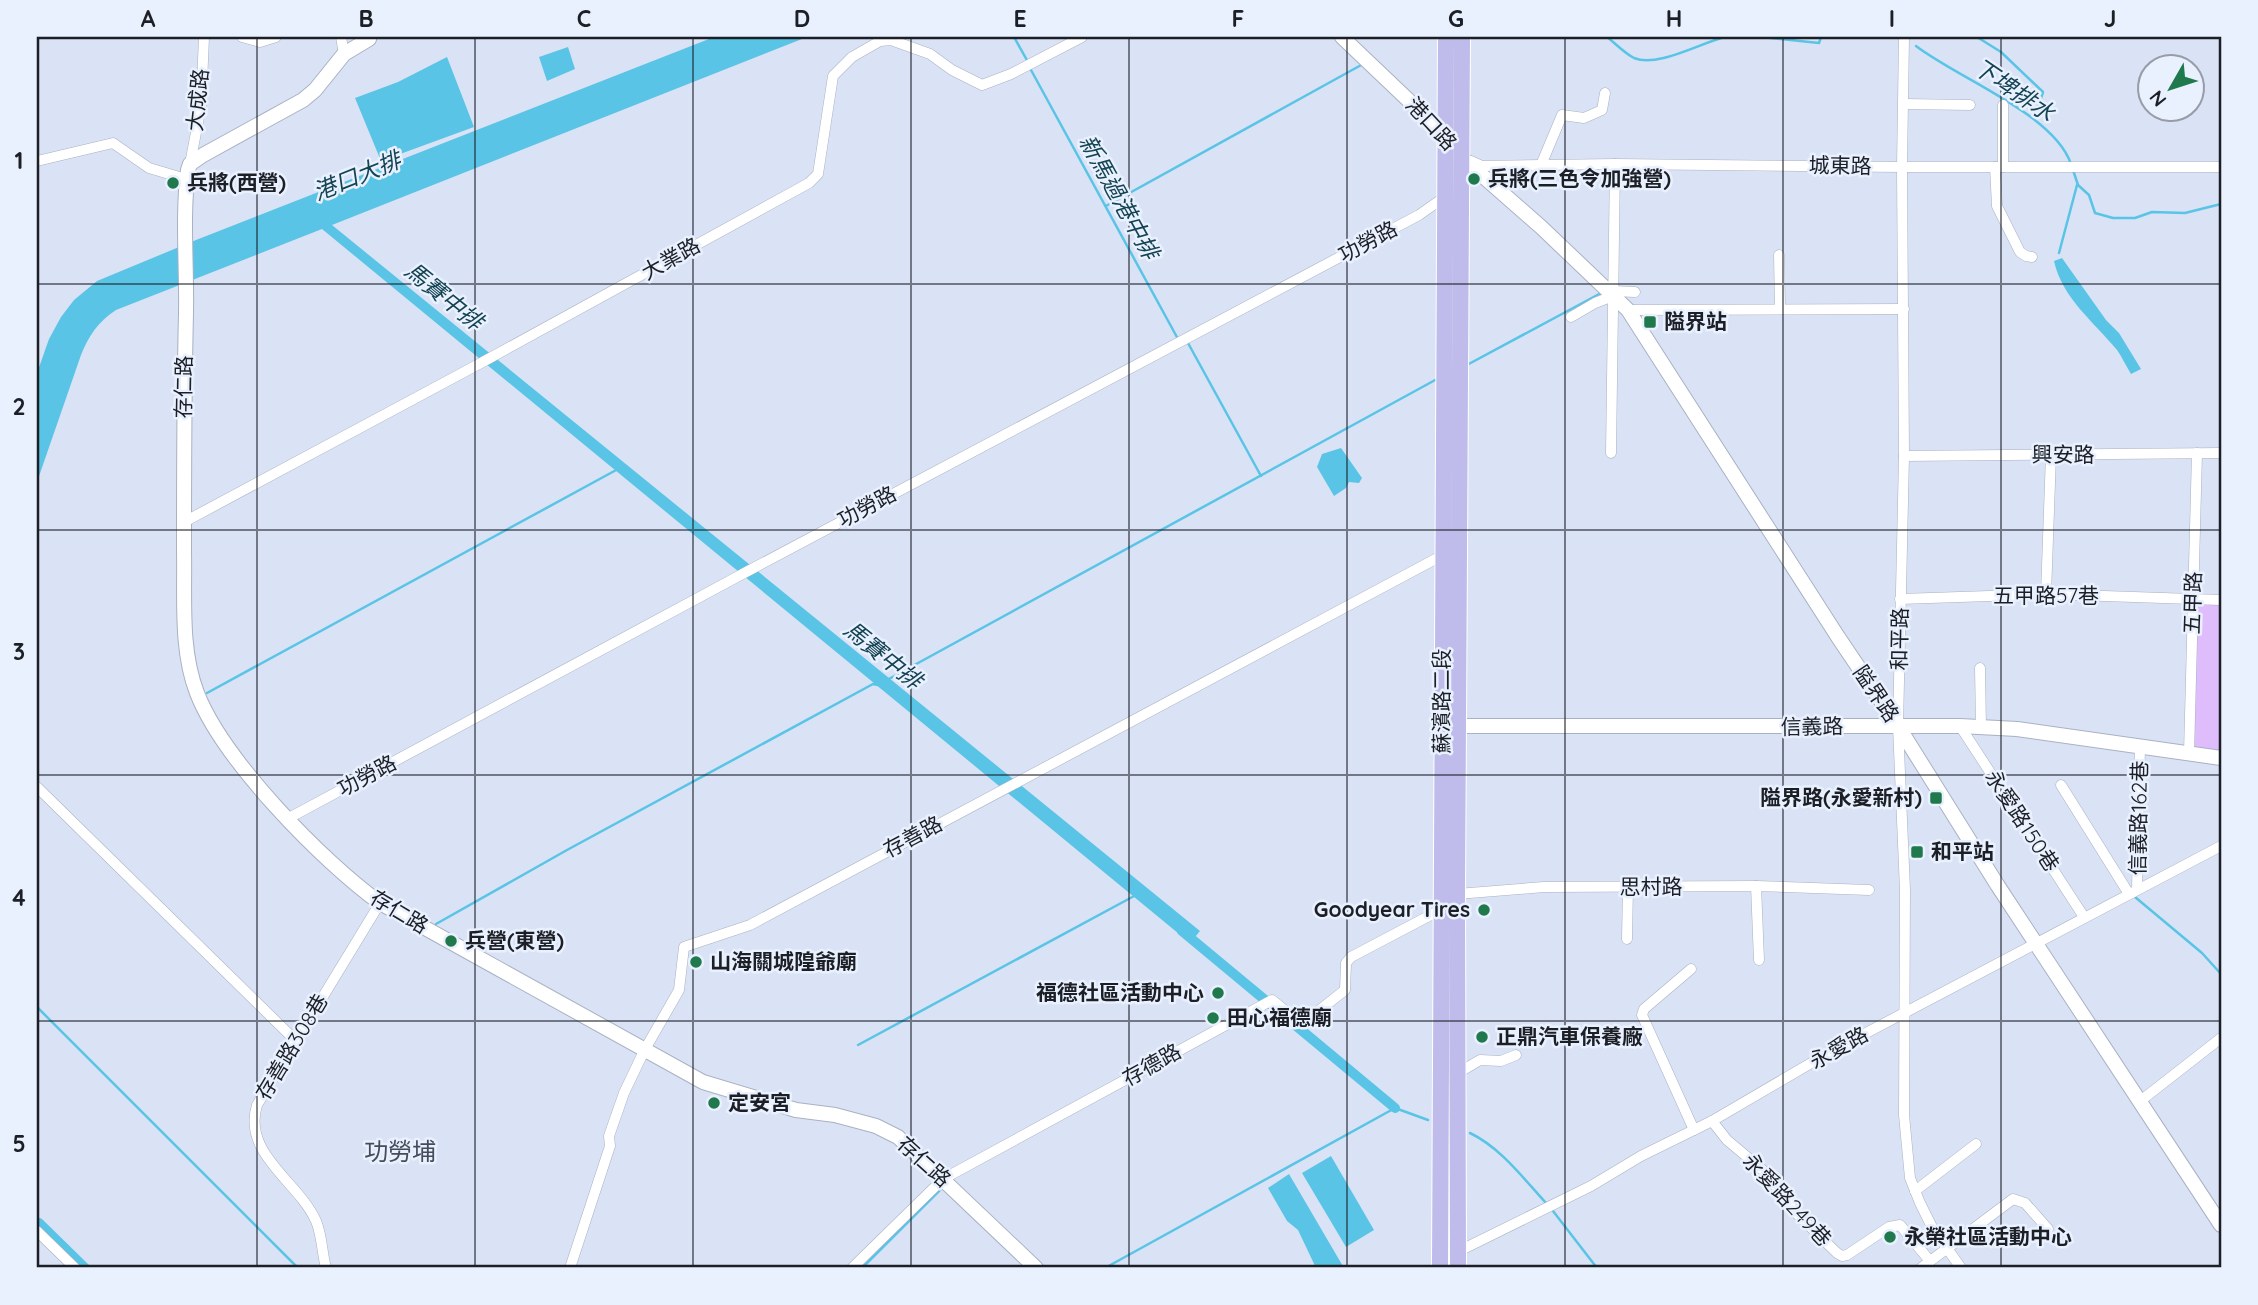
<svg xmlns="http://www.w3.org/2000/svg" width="2258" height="1305" font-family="Quicksand,'Noto Sans TC',sans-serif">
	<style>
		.green { fill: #dfbdfd }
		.water { fill: #5ac4e6 }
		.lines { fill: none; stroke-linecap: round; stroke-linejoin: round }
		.stream { stroke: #5ac4e6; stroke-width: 2.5 }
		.canal { stroke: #5ac4e6; stroke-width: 10 }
		.street-casing { stroke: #a9b1c2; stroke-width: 11 }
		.secondary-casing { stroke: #a9b1c2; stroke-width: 16 }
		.primary-casing { stroke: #fff; stroke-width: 18 }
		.street { stroke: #fff; stroke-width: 10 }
		.secondary { stroke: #fff; stroke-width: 14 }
		.primary { stroke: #bfbbea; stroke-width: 16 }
		.grid { fill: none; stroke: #1c1f26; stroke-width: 2; stroke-opacity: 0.55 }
		.poi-dot { fill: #20794d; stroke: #e9f0fe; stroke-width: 2.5 }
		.labels { text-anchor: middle; stroke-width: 5; stroke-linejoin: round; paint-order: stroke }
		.street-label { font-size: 21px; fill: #1c1f26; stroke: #e9f0fe }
		.poi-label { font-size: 21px; font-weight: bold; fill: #1c1f26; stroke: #e9f0fe; text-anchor: start }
		.water-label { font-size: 23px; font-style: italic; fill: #144352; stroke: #e9f0fe }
		.quarter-label { font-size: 24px; fill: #454c5b; stroke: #e9f0fe }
		.neatline { fill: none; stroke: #1c1f26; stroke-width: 2.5 }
		.grid-label { font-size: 23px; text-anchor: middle; font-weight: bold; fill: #1c1f26 }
	</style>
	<rect width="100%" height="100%" fill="#dae3f5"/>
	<path class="green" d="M 2221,600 L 2221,758 L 2189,753 L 2193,601 Z"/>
	<g class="water">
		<path d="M 714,37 L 807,37 L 332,225 L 1200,931 L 1190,943 L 322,229 L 116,310 C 98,322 89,335 81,355 L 37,482 L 37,373 L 49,339 L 61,317 L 74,300 L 97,281 L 196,240 Z"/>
		<path d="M 568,47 L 575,69 L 547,81 L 539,57 Z"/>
		<path d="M 447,57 L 474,127 L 381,161 L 355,98 L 398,82 Z"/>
		<path d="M 2062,258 L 2106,320 L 2119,333 L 2141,369 L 2131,374 C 2126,366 2122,357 2117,350 C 2094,322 2062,298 2054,261 Z"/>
		<path d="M 1341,448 L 1362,478 L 1359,483 L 1349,482 L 1346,488 L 1334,496 L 1317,467 L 1322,454 Z"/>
		<path d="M 1331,1156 L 1374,1230 L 1346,1247 L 1302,1173 Z"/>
		<path d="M 1289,1174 L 1344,1268 L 1316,1268 L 1298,1230 L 1287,1221 L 1268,1188 Z"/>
	</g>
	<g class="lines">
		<g class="stream">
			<path d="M 1014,37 L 1028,62"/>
			<path d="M 1607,37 C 1615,43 1624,53 1634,58 C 1657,68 1700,43 1725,37"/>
			<path d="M 1761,37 L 1819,43 L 1821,37"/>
			<path d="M 1977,37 L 2001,52 L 2043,92 L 2035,117"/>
			<path d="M 1916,46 C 1959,79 2054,114 2071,164"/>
			<path d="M 1031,70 L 1178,339"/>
			<path d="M 2073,170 L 2078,185 L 2089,195 L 2095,213 L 2113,218 L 2135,218 L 2152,212 L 2185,213 L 2221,204"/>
			<path d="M 1106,206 L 1363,64"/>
			<path d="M 2059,253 L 2077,185"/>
			<path d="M 1188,343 L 1261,476"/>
			<path d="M 1465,366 L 1601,293"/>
			<path d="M 887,680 L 1437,379"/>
			<path d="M 207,693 L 618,469"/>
			<path d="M 2135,897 L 2202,953 L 2221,974"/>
			<path d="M 436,924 L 567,850 L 873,684 L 878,685"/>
			<path d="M 37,1007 L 298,1268"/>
			<path d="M 858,1045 L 1136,895"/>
			<path d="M 1470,1133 C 1501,1148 1523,1178 1546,1203"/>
			<path d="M 1553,1211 L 1597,1268"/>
			<path d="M 862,1268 L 944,1186"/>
			<path d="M 1105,1268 L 1395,1108 L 1428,1120"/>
		</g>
		<g class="canal">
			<path d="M 1182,931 L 1395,1108"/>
			<path d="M 39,1223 L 85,1268"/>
		</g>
		<defs>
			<g id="street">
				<path d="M 242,37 L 260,42 L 276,37"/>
				<path d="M 341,37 L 344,54"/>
				<path d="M 1904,37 L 1902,167 L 1904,456 L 1898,726 L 1905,890 L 1904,1115 L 1910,1178 L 1920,1203 L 1932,1227 L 1961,1268"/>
				<path d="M 1904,104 L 1970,105"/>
				<path d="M 2003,105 L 2003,167"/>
				<path d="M 37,161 L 113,143 L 149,168 L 186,179"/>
				<path d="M 1471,161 L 1482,166 L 1615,164 L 1902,167 L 2221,167"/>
				<path d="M 190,164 L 201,106 L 204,37"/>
				<path d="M 1541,165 L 1562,115 L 1584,118 L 1602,110 L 1605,93"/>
				<path d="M 1995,167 L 1997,206 L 2020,252 L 2026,256 L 2032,257"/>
				<path d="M 1779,255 L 1780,309"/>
				<path d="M 1613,291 L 1635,292"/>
				<path d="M 1628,310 L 1904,309"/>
				<path d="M 1571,317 L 1595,303 L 1613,296"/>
				<path d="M 1611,453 L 1615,164"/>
				<path d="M 1904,456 L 2221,453"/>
				<path d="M 184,522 L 479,364 L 809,183 L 818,174 L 833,76 L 852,57 L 880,41 L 891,40 L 930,54 L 952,70 L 982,85 L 1011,74 L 1082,37"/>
				<path d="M 2046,594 L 2051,455"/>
				<path d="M 1900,599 L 2046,594 L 2221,600"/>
				<path d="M 1980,668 L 1981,727"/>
				<path d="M 1960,726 L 2084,917"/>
				<path d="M 2189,753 L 2197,453"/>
				<path d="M 2061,785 L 2129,894"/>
				<path d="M 37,787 L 296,1041"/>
				<path d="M 287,819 L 748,571 L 1419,215 L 1446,196"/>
				<path d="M 1756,886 L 1759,960"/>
				<path d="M 2137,890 L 2140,746"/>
				<path d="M 1455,897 L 1457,894 L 1544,887 L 1756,886 L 1869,890"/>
				<path d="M 1627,939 L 1628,887"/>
				<path d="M 1691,969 L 1644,1009 L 1642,1015 L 1694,1130"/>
				<path d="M 1458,1073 L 1480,1060 L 1501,1061 L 1516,1055"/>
				<path d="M 2139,1102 L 2221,1038"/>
				<path d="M 1712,1121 L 1727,1140 L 1765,1172 L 1796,1213 L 1837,1253 L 1842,1256 L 1847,1255 L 1889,1227 L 1900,1225 L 1930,1261"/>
				<path d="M 1915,1191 L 1976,1144"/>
				<path d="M 37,1231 L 75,1268"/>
				<path d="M 1459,1251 L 1591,1186 L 1641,1156 L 1712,1121 L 1830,1052 L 2221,846"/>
				<path d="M 326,1268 C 322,1253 322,1235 316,1221 C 298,1181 242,1154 257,1105 L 380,903"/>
				<path d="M 570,1268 L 610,1146 L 609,1136 L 624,1093 L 644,1051 L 679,990 L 684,947 L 750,925 L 1443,555"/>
				<path d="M 852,1268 L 943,1179 L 1272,1000 L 1302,1024 L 1345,990 L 1346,963 L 1351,957 L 1444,908"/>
				<path d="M 1921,1268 L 2013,1199 L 2025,1203 L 2048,1229"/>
			</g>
			<g id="secondary">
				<path d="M 1342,37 L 1445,135 L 1460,156 L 1541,227 L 1628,310 L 1838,637 L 1898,726 L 1998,886 L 2221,1225"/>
				<path d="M 369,39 L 344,54 L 315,90 L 303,100 L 203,155 L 190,164 L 188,170 C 182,217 187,266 186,313 C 184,393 184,472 184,551 C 185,598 180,649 197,693 C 223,760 322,861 380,903 L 703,1082 L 796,1110 L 835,1115 L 876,1126 L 898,1137 L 1036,1268"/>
				<path d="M 1448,726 L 1960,726 L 2017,729 L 2221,758"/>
			</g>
			<g id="primary">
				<path d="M 1440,1268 L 1446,37"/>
				<path d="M 1458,1268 L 1457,894 L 1462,37"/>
			</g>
		</defs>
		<use href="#street" class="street-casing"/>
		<use href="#secondary" class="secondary-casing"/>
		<use href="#primary" class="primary-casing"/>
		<use href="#street" class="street"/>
		<use href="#secondary" class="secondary"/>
		<use href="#primary" class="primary"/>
	</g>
	<path class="grid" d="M 257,37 L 257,1268M 475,37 L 475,1268M 693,37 L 693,1268M 911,37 L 911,1268M 1129,37 L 1129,1268M 1347,37 L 1347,1268M 1565,37 L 1565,1268M 1783,37 L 1783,1268M 2001,37 L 2001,1268M 37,284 L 2221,284M 37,530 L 2221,530M 37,775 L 2221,775M 37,1021 L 2221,1021"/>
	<g class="poi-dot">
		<circle cx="1474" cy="179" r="7"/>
		<circle cx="173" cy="183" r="7"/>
		<rect x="1643" y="315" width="14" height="14" rx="3.5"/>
		<rect x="1929" y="791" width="14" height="14" rx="3.5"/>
		<rect x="1910" y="845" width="14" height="14" rx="3.5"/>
		<circle cx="1484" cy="910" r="7"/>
		<circle cx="451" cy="941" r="7"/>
		<circle cx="696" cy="962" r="7"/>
		<circle cx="1218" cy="993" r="7"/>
		<circle cx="1213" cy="1018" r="7"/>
		<circle cx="1482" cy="1037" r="7"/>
		<circle cx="714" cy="1103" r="7"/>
		<circle cx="1890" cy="1237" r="7"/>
	</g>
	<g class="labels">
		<g class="street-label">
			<text transform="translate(198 100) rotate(-84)" y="7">大成路</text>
			<text transform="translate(1431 124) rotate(47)" y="7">港口路</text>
			<text transform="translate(1840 166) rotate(1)" y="7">城東路</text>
			<text transform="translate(1368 242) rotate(-28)" y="7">功勞路</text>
			<text transform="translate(671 259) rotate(-29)" y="7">大業路</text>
			<text transform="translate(184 387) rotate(-89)" y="7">存仁路</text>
			<text x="2063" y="462">興安路</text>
			<text transform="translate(867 507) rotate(-28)" y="7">功勞路</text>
			<text x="2046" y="603">五甲路57巷</text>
			<text transform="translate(2193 603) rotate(-88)" y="7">五甲路</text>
			<text transform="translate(1900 639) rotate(-89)" y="7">和平路</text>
			<text transform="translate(1876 694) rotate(56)" y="7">隘界路</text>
			<text transform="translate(1442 701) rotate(-90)" y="7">蘇濱路二段</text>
			<text transform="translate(1812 727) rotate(-1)" y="7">信義路</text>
			<text transform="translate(367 776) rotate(-28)" y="7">功勞路</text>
			<text transform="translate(2139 818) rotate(-89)" y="7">信義路162巷</text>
			<text transform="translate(2022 821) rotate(57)" y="7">永愛路150巷</text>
			<text transform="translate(913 837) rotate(-28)" y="7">存善路</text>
			<text x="1651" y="894">思村路</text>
			<text transform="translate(399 912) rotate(31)" y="7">存仁路</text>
			<text transform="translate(292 1047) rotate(-59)" y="7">存善路308巷</text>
			<text transform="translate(1839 1048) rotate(-29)" y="7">永愛路</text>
			<text transform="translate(1152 1065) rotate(-29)" y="7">存德路</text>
			<text transform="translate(924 1162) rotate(42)" y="7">存仁路</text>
			<text transform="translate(1787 1200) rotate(47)" y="7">永愛路249巷</text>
		</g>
		<g class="poi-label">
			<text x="1488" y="186">兵將(三色令加強營)</text>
			<text x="187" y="190">兵將(西營)</text>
			<text x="1664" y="329">隘界站</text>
			<text x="1922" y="805" text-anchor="end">隘界路(永愛新村)</text>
			<text x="1931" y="859">和平站</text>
			<text x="1470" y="917" text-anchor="end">Goodyear Tires</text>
			<text x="465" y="948">兵營(東營)</text>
			<text x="710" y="969">山海關城隍爺廟</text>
			<text x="1204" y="1000" text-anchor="end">福德社區活動中心</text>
			<text x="1227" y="1025">田心福德廟</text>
			<text x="1496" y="1044">正鼎汽車保養廠</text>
			<text x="728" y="1110">定安宮</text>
			<text x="1904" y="1244">永榮社區活動中心</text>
		</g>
		<g class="water-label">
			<text transform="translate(2014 90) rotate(34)" y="8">下埤排水</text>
			<text transform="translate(357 176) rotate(-22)" y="8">港口大排</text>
			<text transform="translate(1119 197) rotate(61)" y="8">新馬過港中排</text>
			<text transform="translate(444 296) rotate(39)" y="8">馬賽中排</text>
			<text transform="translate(883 655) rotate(39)" y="8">馬賽中排</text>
		</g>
		<g class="quarter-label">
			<text x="400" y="1160">功勞埔</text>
		</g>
	</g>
	<rect width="2258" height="1305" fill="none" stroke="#e9f0fe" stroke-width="77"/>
	<g transform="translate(2171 88) rotate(231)"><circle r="33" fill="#e9f0fe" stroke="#979ca8" stroke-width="2"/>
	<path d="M0-5L12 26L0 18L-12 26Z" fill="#20794d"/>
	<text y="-10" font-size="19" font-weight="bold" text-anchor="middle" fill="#1c1f26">N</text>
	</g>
	<rect x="38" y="38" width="2182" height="1228" class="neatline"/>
	<g class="grid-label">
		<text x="148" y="27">A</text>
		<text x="366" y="27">B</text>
		<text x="584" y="27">C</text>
		<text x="802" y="27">D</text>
		<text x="1020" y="27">E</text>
		<text x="1238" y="27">F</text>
		<text x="1456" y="27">G</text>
		<text x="1674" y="27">H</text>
		<text x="1892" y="27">I</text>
		<text x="2110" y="27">J</text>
		<text x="19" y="169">1</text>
		<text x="19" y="415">2</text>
		<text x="19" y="660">3</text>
		<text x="19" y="906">4</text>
		<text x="19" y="1152">5</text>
	</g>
</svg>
